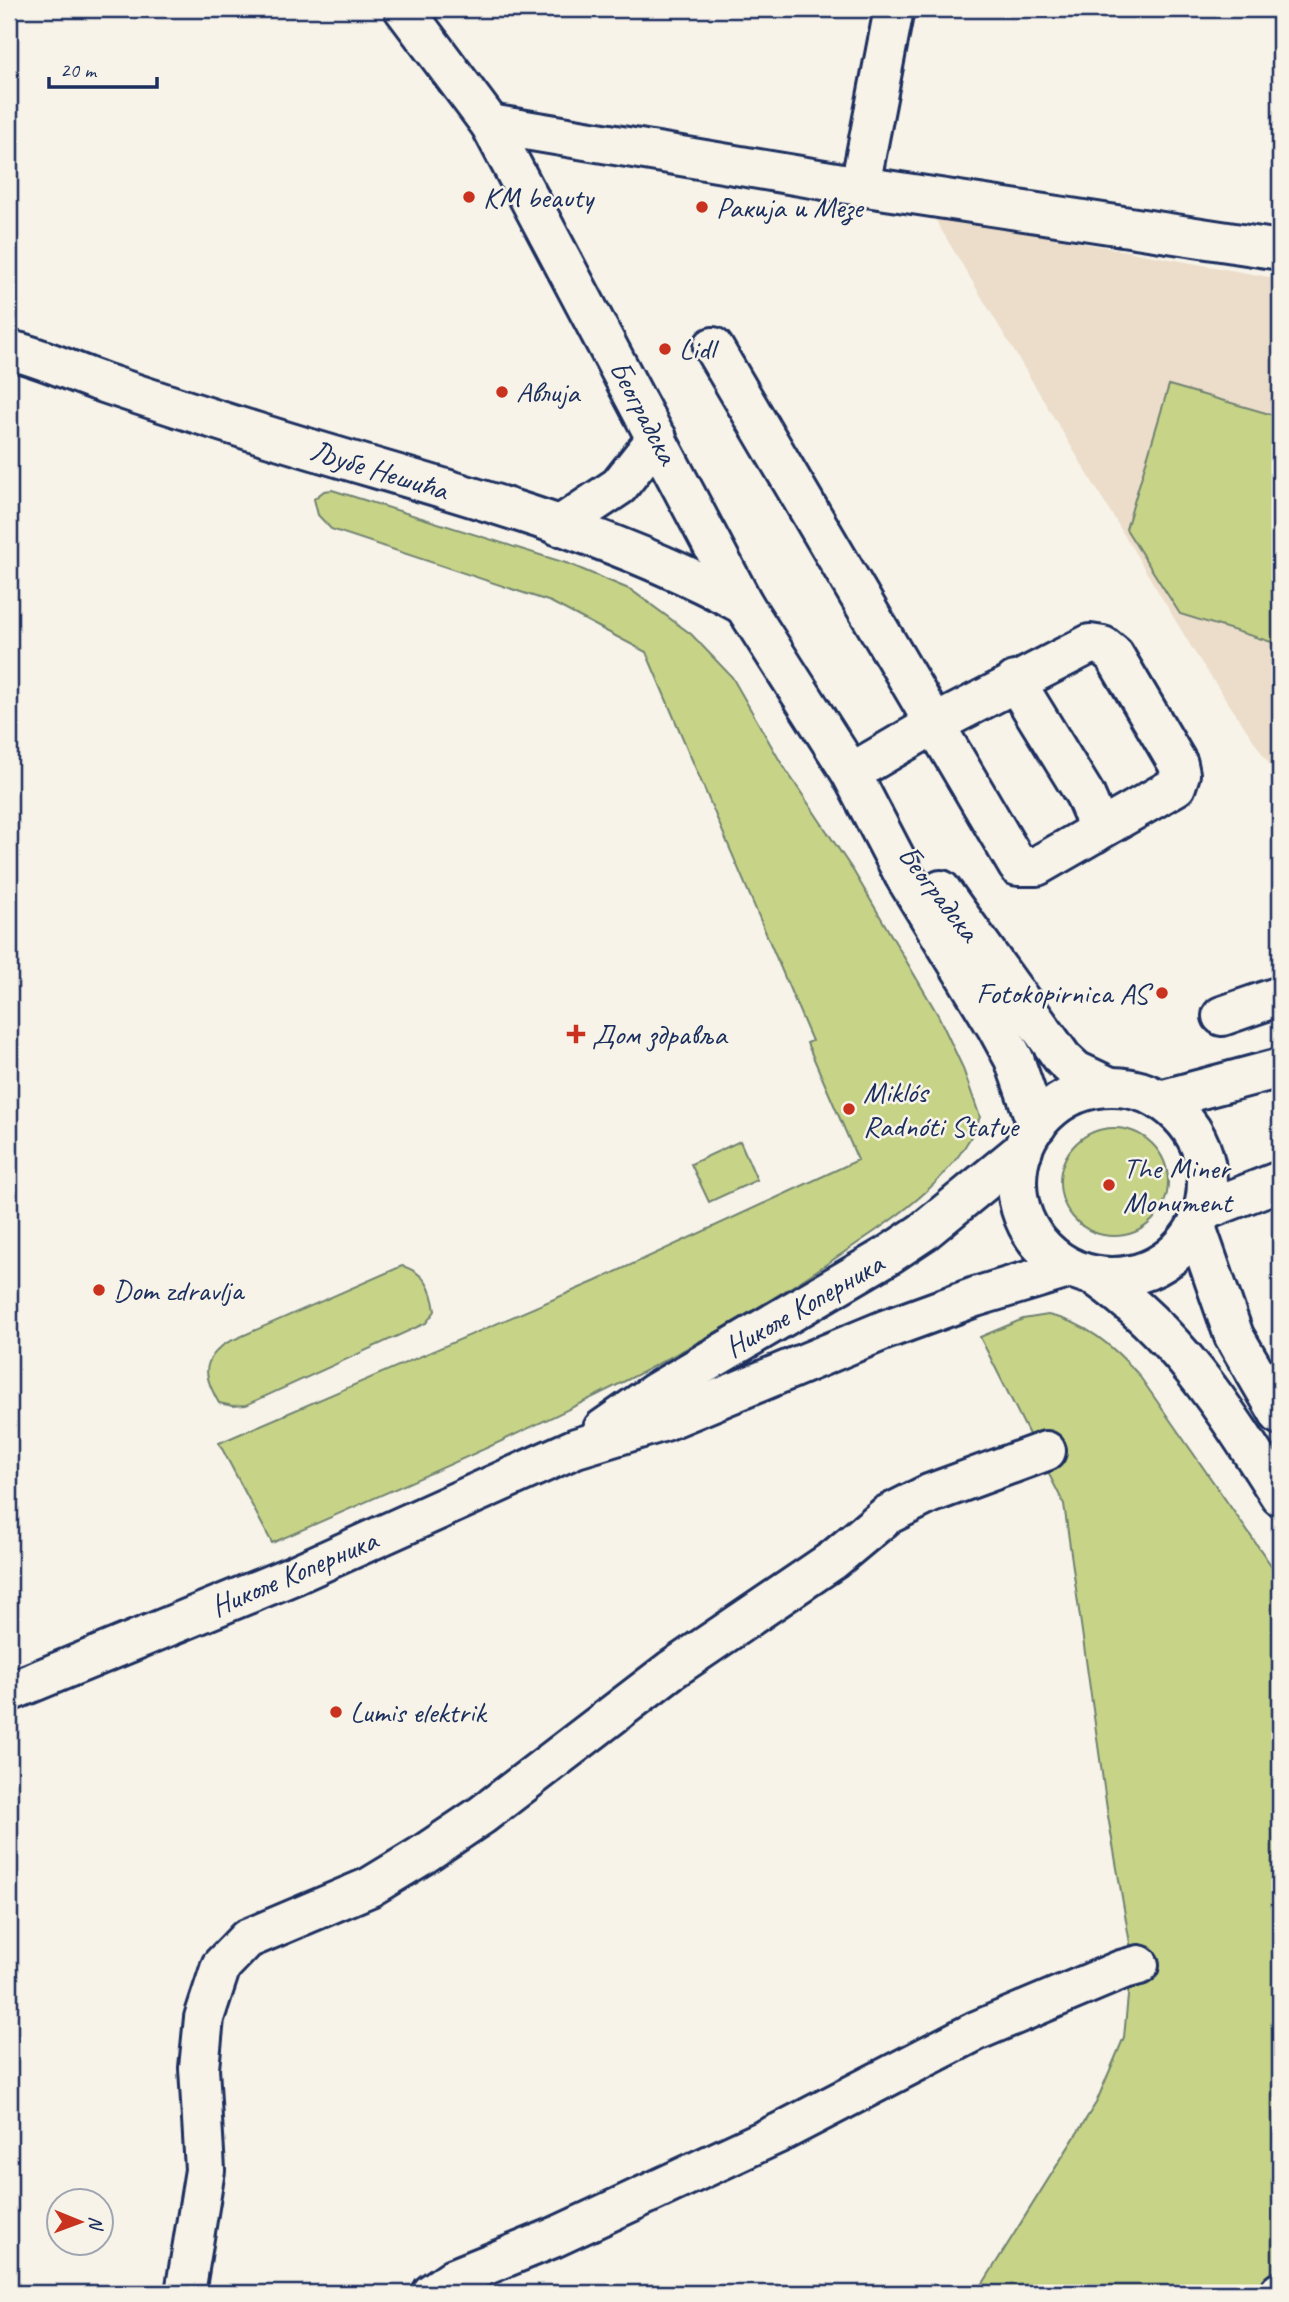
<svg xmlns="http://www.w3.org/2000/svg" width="1289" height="2302" font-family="Caveat,sans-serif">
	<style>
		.built { fill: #ebddc9 }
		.green { fill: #c7d487; stroke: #718272; stroke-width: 2 }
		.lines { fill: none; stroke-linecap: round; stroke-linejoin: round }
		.minor-casing { stroke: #1b2f5e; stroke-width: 44 }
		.major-casing { stroke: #1b2f5e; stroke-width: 44 }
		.minor { stroke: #f7f3e8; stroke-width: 38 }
		.major { stroke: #f7f3e8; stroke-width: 38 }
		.poi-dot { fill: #c8321e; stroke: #f7f3e8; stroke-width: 2.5 }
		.labels { text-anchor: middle; stroke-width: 5; stroke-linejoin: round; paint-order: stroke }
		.poi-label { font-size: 30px; fill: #1b2f5e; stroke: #f7f3e8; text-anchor: start }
		.street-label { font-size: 30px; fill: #1b2f5e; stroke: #f7f3e8 }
	</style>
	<rect width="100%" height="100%" fill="#f7f3e8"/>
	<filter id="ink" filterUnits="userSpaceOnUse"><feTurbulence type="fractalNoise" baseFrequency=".0143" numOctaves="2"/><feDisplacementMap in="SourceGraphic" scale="14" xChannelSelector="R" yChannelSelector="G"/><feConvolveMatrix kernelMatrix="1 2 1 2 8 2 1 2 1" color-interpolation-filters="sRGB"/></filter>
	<g filter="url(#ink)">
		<path class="built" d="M 933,216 L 1280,279 L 1280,780 L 1195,653 Z"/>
		<g class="green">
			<path d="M 1169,385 L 1280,417 L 1280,635 L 1278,644 L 1180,614 L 1126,529 Z"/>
			<path d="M 332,490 L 569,564 L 631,590 L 691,634 L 732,677 L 780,761 L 854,872 L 938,1015 L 962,1066 L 980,1117 C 957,1178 895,1218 843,1253 C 667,1374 467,1457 272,1543 L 219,1443 L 596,1281 L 858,1160 L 807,1043 L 812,1041 L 646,652 L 551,602 L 331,529 L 318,515 L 314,499 L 324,491 Z"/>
			<circle cx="1114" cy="1182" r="54"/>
			<path d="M 740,1141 L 757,1180 L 709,1202 L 691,1164 Z"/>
			<path d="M 402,1266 C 425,1272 432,1289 435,1311 L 426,1323 L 246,1405 L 233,1406 L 219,1403 C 204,1377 200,1362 226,1343 Z"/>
			<path d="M 1048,1315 C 1085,1322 1113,1346 1138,1374 L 1280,1578 L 1280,2274 L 1238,2293 L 977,2293 L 1096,2103 L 1124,2037 L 1132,1955 L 1108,1816 L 1064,1504 L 980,1337 L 1023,1319 Z"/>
		</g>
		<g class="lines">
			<defs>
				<g id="minor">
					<path d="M 404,9 L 490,124 L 744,605 L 851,773 L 904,875 L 996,1026 L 1014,1059 L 1037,1125"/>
					<path d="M 490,124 L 860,186 L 1280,250"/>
					<path d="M 860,186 L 894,9"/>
					<path d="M 713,347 L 1018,866 L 1037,866 L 1176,786 L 1180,774 L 1178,764 L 1114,655 L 1103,646 L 1090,644 L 933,725 L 851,773"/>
					<path d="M 9,350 C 42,357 71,372 104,383 C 154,400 204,416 255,432 C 419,484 593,522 744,605"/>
					<path d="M 559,526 L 619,486 L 657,438"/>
					<path d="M 1015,681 L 1085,795 L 1094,816 L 1095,833"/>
					<path d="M 941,890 L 1063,1059 L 1076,1071 L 1110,1087"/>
					<path d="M 1222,1016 L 1280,996"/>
					<path d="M 1160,1100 L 1280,1068"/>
					<path d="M 1203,1211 L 1280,1181"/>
					<path d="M 185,2293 L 205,2170 L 199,2068 L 204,2018 L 221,1966 L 247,1939 L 370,1887 L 421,1856 L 482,1815 L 671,1670 L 833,1560 L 887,1515 L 929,1494 L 1046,1451"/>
					<path d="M 432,2293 L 454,2278 L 553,2238 L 779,2133 L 976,2031 L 1121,1970 L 1139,1965"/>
					<path d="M 1279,2293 L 1280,2292"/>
				</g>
				<g id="major">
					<circle cx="1112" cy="1182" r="95"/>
					<path d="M 1196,1227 L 1234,1336 L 1280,1415"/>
					<path d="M 1095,1276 C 1179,1335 1226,1411 1280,1496"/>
					<path d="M 603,1429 L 656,1392 L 887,1256 L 923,1232 L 1023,1150"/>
					<path d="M 9,1692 L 294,1575 L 576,1448 L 665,1421 L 887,1329 L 975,1297 L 1071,1268"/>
				</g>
			</defs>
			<use href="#minor" class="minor-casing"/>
			<use href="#major" class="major-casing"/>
			<use href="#minor" class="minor"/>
			<use href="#major" class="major"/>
		</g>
	</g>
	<g class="poi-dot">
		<circle cx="469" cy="197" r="7"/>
		<circle cx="702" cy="207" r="7"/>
		<circle cx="665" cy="349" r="7"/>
		<circle cx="502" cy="392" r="7"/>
		<circle cx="1162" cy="993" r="7"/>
		<path d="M572.5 1023.5h7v7h7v7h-7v7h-7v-7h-7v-7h7z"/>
		<circle cx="849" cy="1109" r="7"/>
		<circle cx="1109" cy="1185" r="7"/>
		<circle cx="99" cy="1290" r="7"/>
		<circle cx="336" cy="1712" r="7"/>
	</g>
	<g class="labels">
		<g class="poi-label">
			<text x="483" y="207">KM beauty</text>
			<text x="716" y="217">Ракија и Мезе</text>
			<text x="679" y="359">Lidl</text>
			<text x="516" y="402">Авлија</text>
			<text x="1148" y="1003" text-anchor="end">Fotokopirnica AS</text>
			<text x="592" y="1044">Дом здравља</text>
			<text x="863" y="1102">Miklós<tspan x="863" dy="34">Radnóti Statue</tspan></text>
			<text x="1123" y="1178">The Miner<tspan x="1123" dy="34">Monument</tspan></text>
			<text x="113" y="1300">Dom zdravlja</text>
			<text x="350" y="1722">Lumis elektrik</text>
		</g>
		<g class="street-label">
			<text transform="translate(644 412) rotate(62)" y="10">Београдска</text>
			<text transform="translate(379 470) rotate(17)" y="10">Љубе Нешића</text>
			<text transform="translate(939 893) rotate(52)" y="10">Београдска</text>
			<text transform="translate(804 1305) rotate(-30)" y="10">Николе Коперника</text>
			<text transform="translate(294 1573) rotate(-23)" y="10">Николе Коперника</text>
		</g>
	</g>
	<rect width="1289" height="2302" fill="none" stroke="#f7f3e8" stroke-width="35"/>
	<rect x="18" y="18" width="1254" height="2267" fill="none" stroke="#1b2f5e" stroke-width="2.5" filter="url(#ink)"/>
	<g transform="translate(80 2222) rotate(91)"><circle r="33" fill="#f7f3e8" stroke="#9fa5b1" stroke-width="2"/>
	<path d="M0-5L12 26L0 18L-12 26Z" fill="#c8321e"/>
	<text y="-10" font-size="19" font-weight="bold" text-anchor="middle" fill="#1b2f5e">N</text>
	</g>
	<path d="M49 77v10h108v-10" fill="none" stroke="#1b2f5e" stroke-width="3.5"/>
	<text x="60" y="77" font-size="21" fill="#1b2f5e" stroke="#f7f3e8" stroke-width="5" paint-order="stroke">20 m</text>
</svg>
